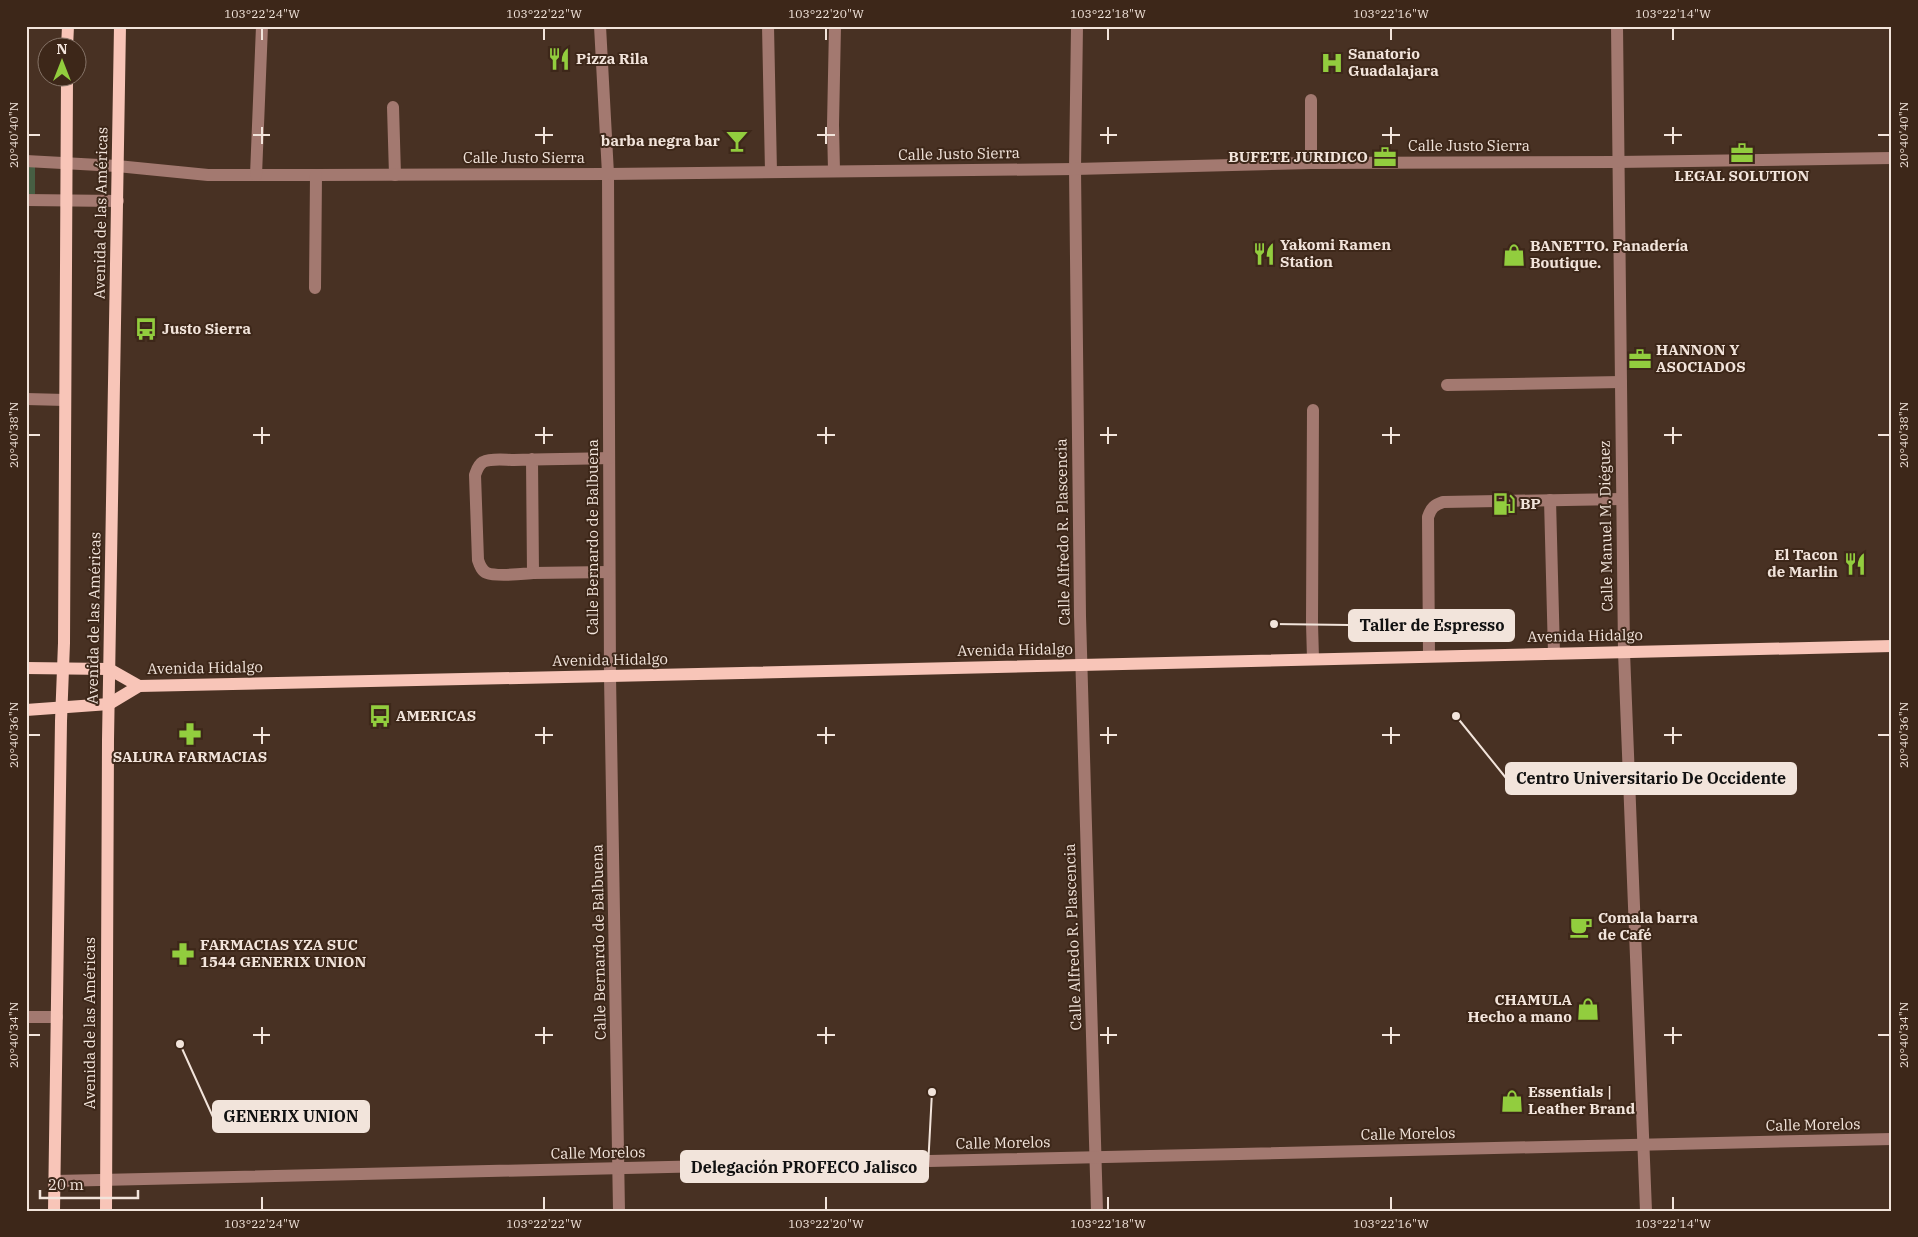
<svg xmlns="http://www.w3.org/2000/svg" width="1918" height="1237" font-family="'IBM Plex Serif',serif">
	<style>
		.green { fill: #475e43 }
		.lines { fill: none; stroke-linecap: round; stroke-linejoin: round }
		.minor { stroke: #a37970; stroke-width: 12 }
		.major { stroke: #f8c5b8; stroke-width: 12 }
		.ticks { fill: none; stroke: #f2e4db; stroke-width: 2 }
		.labels { text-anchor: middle; stroke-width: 4; stroke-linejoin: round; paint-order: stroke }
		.poi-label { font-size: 15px; font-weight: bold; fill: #f2e4db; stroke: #3d2719; text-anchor: start }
		.street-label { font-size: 15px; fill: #f2e4db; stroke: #3d2719 }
		.leader { fill: none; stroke: #f2e4db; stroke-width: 2 }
		.callout-dot { fill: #f2e4db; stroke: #3d2719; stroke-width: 2 }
		.callout { fill: #f2e4db; stroke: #f2e4db; stroke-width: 2 }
		.callout-label { font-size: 16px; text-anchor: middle; font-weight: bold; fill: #111 }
		.neatline { fill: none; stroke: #f2e4db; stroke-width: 2 }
		.ticks-label { font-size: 12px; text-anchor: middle; fill: #f2e4db }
	</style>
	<rect width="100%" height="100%" fill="#483123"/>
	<rect class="green" x="26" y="167" width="9" height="27"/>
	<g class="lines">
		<g class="minor">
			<path d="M 600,26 L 608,174 L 610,676 L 619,1211"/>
			<path d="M 768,26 L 771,172"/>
			<path d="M 1077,26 L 1075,169 L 1080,616 L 1097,1211"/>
			<path d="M 1617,26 L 1624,652 L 1646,1211"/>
			<path d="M 1311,100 L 1311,163"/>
			<path d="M 393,107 L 395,175"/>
			<path d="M 26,161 L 117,166 L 208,175 L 316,175 L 608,174 L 1075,169 L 1311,163 L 1617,162 L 1892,158"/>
			<path d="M 834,171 L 833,125 L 835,26"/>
			<path d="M 256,175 L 262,26"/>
			<path d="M 26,200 L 118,201"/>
			<path d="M 315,288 L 316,175"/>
			<path d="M 1447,385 L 1621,382"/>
			<path d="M 26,399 L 65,400"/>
			<path d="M 1313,410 L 1312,623 L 1313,659"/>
			<path d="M 532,459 L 533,573 C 521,574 497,577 487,573 C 482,571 480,566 478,560 L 475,475 C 477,470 478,465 483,462 C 491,458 505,460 514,460 C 546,459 577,459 609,458"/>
			<path d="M 1550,500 L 1554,653"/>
			<path d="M 533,573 L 609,572"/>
			<path d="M 1429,656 L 1428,517 C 1431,508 1434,505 1443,502 L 1622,499"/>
			<path d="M 26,1017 L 57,1017"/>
			<path d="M 55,1181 L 1892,1139"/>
		</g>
		<g class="major">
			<path d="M 67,48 L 68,26"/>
			<path d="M 26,668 L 109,669 L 139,686 L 610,676 L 1892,646"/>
			<path d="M 26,710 L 109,704 L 139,686"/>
			<path d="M 54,1211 L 61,721 L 64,643 L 67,78"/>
			<path d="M 106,1211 L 108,740 L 120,26"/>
		</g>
	</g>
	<path class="ticks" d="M 262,28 L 262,40M 544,28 L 544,40M 826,28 L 826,40M 1108,28 L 1108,40M 1391,28 L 1391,40M 1673,28 L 1673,40M 262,127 L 262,144M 544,127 L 544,144M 826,127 L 826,144M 1108,127 L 1108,144M 1391,127 L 1391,144M 1673,127 L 1673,144M 28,135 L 40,135M 253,135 L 270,135M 535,135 L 553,135M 817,135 L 835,135M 1100,135 L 1117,135M 1382,135 L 1400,135M 1664,135 L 1682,135M 1878,135 L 1890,135M 262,427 L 262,444M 544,427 L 544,444M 826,427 L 826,444M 1108,427 L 1108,444M 1391,427 L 1391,444M 1673,427 L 1673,444M 28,435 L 40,435M 253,435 L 270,435M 535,435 L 553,435M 817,435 L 835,435M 1100,435 L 1117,435M 1382,435 L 1400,435M 1664,435 L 1682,435M 1878,435 L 1890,435M 262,727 L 262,744M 544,727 L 544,744M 826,727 L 826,744M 1108,727 L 1108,744M 1391,727 L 1391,744M 1673,727 L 1673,744M 28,735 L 40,735M 253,735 L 270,735M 535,735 L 553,735M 817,735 L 835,735M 1100,735 L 1117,735M 1382,735 L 1400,735M 1664,735 L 1682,735M 1878,735 L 1890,735M 262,1027 L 262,1044M 544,1027 L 544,1044M 826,1027 L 826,1044M 1108,1027 L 1108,1044M 1391,1027 L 1391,1044M 1673,1027 L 1673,1044M 28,1035 L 40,1035M 253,1035 L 270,1035M 535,1035 L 553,1035M 817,1035 L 835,1035M 1100,1035 L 1117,1035M 1382,1035 L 1400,1035M 1664,1035 L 1682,1035M 1878,1035 L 1890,1035M 262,1197 L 262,1210M 544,1197 L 544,1210M 826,1197 L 826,1210M 1108,1197 L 1108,1210M 1391,1197 L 1391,1210M 1673,1197 L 1673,1210"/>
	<defs>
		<symbol id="restaurant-bare" viewBox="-9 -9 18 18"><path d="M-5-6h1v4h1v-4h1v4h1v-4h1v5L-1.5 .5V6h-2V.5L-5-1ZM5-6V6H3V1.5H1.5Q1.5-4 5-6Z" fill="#92cd3e" stroke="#3d2719" stroke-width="2.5" paint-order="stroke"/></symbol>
		<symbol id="hospital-bare" viewBox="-9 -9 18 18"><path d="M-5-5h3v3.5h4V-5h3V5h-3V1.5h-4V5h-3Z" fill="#92cd3e" stroke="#3d2719" stroke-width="2.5" paint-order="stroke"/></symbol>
		<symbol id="bar-bare" viewBox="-9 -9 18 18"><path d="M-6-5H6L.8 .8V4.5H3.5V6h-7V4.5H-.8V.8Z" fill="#92cd3e" stroke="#3d2719" stroke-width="2.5" paint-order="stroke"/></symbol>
		<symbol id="office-bare" viewBox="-9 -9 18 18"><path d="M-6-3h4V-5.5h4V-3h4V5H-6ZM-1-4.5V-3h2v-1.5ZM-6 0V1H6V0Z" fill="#92cd3e" stroke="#3d2719" stroke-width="2.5" paint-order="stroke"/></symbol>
		<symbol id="shop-bare" viewBox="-9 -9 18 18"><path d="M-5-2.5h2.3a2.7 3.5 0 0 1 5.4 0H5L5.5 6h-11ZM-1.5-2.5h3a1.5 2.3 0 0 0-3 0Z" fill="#92cd3e" stroke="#3d2719" stroke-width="2.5" paint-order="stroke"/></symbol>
		<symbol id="bus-bare" viewBox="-9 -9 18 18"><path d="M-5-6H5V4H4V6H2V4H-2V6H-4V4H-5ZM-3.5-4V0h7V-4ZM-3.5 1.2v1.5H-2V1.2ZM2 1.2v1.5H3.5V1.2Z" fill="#92cd3e" stroke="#3d2719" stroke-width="2.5" paint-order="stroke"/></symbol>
		<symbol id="fuel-bare" viewBox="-9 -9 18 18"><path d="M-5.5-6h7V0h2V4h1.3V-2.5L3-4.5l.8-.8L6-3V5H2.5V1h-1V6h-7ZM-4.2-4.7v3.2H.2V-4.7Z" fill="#92cd3e" stroke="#3d2719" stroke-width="2.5" paint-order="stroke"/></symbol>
		<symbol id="pharmacy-bare" viewBox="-9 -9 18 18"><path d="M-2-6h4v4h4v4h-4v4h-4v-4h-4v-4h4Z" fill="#92cd3e" stroke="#3d2719" stroke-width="2.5" paint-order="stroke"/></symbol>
		<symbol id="cafe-bare" viewBox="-9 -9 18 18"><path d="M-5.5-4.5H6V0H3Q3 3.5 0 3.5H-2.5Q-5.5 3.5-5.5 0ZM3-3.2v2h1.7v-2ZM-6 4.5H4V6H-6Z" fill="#92cd3e" stroke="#3d2719" stroke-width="2.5" paint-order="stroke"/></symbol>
	</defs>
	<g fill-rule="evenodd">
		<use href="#restaurant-bare" x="543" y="43" width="32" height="32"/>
		<use href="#hospital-bare" x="1316" y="47" width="32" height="32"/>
		<use href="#bar-bare" x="721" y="125" width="32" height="32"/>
		<use href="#office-bare" x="1726" y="137" width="32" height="32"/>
		<use href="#office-bare" x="1369" y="141" width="32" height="32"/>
		<use href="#restaurant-bare" x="1248" y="238" width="32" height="32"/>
		<use href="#shop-bare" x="1498" y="239" width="32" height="32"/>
		<use href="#bus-bare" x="130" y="313" width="32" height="32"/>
		<use href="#office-bare" x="1624" y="343" width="32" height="32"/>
		<use href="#fuel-bare" x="1488" y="488" width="32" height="32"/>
		<use href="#restaurant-bare" x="1839" y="548" width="32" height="32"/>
		<use href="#bus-bare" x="364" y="700" width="32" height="32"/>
		<use href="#pharmacy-bare" x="174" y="718" width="32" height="32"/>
		<use href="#cafe-bare" x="1565" y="911" width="32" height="32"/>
		<use href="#pharmacy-bare" x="167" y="938" width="32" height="32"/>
		<use href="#shop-bare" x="1572" y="993" width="32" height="32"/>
		<use href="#shop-bare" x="1496" y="1085" width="32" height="32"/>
	</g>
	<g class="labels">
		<g class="poi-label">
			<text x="1348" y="59">Sanatorio<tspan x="1348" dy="17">Guadalajara</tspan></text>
			<text x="576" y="64">Pizza Rila</text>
			<text x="720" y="146" text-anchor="end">barba negra bar</text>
			<text x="1368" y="162" text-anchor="end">BUFETE JURIDICO</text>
			<text x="1742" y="181" text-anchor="middle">LEGAL SOLUTION</text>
			<text x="1280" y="250">Yakomi Ramen<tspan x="1280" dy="17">Station</tspan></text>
			<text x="1530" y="251">BANETTO. Panadería<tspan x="1530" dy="17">Boutique.</tspan></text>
			<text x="162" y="334">Justo Sierra</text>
			<text x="1656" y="355">HANNON Y<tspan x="1656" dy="17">ASOCIADOS</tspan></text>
			<text x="1520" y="509">BP</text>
			<text x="1838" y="560" text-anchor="end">El Tacon<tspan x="1838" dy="17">de Marlin</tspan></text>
			<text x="396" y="721">AMERICAS</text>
			<text x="190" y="762" text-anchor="middle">SALURA FARMACIAS</text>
			<text x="1598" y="923">Comala barra<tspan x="1598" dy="17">de Café</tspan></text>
			<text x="200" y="950">FARMACIAS YZA SUC<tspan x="200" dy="17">1544 GENERIX UNION</tspan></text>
			<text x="1572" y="1005" text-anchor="end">CHAMULA<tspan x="1572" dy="17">Hecho a mano</tspan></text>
			<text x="1528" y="1097">Essentials |<tspan x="1528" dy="17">Leather Brand</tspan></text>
		</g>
		<g class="street-label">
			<text x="1469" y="151">Calle Justo Sierra</text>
			<text transform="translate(959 154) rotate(-1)" y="5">Calle Justo Sierra</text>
			<text x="524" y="163">Calle Justo Sierra</text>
			<text transform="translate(101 213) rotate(-89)" y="5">Avenida de las Américas</text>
			<text transform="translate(1606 526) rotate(-91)" y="5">Calle Manuel M. Diéguez</text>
			<text transform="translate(1063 532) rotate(-91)" y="5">Calle Alfredo R. Plascencia</text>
			<text transform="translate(593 537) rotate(-90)" y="5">Calle Bernardo de Balbuena</text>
			<text transform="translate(94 618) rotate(-89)" y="5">Avenida de las Américas</text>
			<text transform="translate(1585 636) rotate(-1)" y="5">Avenida Hidalgo</text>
			<text transform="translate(1015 650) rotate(-1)" y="5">Avenida Hidalgo</text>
			<text transform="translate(610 660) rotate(-1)" y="5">Avenida Hidalgo</text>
			<text transform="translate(205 668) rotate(-1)" y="5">Avenida Hidalgo</text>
			<text transform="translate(1073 937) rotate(-92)" y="5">Calle Alfredo R. Plascencia</text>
			<text transform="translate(599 942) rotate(-91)" y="5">Calle Bernardo de Balbuena</text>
			<text transform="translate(90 1023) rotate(-90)" y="5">Avenida de las Américas</text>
			<text transform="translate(1813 1125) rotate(-1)" y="5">Calle Morelos</text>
			<text transform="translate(1408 1134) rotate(-1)" y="5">Calle Morelos</text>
			<text transform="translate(1003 1143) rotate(-1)" y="5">Calle Morelos</text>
			<text transform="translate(598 1153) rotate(-1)" y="5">Calle Morelos</text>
		</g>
	</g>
	<path class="leader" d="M1274 624L1349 625M1456 716L1506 778M180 1044L213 1117M932 1092L928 1167"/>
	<g class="callout-dot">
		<circle cx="1274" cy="624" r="5"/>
		<circle cx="1456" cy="716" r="5"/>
		<circle cx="180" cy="1044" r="5"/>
		<circle cx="932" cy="1092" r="5"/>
	</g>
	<g class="callout">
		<rect x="1349" y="610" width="165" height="31" rx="5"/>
		<rect x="1506" y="763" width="290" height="31" rx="5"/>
		<rect x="213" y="1101" width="156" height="31" rx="5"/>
		<rect x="681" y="1151" width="247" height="31" rx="5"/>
	</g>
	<g class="callout-label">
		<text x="1432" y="631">Taller de Espresso</text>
		<text x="1651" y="784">Centro Universitario De Occidente</text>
		<text x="291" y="1122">GENERIX UNION</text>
		<text x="804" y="1173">Delegación PROFECO Jalisco</text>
	</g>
	<rect width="1918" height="1237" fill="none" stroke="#3d2719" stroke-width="55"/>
	<g transform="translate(62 62)"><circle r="24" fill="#3d2719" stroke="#857367"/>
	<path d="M0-4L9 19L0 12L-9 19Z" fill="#92cd3e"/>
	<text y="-8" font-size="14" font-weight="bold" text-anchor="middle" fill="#f2e4db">N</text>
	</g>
	<path d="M40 1190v8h98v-8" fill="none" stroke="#f2e4db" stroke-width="2.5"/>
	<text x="48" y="1190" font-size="15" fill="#f2e4db" stroke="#3d2719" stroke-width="4" paint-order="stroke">20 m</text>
	<rect x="28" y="28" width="1862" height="1182" class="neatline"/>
	<g class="ticks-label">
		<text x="262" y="18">103°22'24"W</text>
		<text x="544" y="18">103°22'22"W</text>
		<text x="826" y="18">103°22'20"W</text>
		<text x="1108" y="18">103°22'18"W</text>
		<text x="1391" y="18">103°22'16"W</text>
		<text x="1673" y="18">103°22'14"W</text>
		<text transform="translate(14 135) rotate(-90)" y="4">20°40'40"N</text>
		<text transform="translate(1904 135) rotate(-90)" y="4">20°40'40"N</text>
		<text transform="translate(14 435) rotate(-90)" y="4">20°40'38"N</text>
		<text transform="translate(1904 435) rotate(-90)" y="4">20°40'38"N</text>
		<text transform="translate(14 735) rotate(-90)" y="4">20°40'36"N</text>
		<text transform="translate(1904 735) rotate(-90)" y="4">20°40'36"N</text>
		<text transform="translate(14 1035) rotate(-90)" y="4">20°40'34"N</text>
		<text transform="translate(1904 1035) rotate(-90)" y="4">20°40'34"N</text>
		<text x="262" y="1228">103°22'24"W</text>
		<text x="544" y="1228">103°22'22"W</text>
		<text x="826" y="1228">103°22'20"W</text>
		<text x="1108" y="1228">103°22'18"W</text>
		<text x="1391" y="1228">103°22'16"W</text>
		<text x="1673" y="1228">103°22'14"W</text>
	</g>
</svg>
